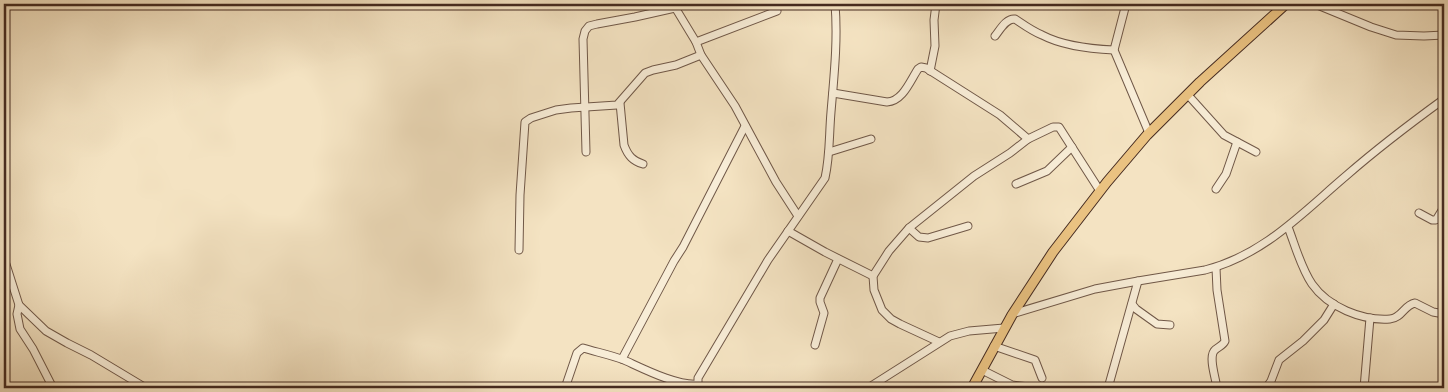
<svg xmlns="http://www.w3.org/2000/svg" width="1448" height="392" font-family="Cardo,serif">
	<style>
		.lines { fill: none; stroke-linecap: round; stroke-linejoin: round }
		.minor-casing { stroke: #705848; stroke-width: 9 }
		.major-casing { stroke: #442a20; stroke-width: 11 }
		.minor { stroke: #f8edd7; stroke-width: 7 }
		.major { stroke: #eac281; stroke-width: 9 }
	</style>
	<rect width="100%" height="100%" fill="#f4e3c2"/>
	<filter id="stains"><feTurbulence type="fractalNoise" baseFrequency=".004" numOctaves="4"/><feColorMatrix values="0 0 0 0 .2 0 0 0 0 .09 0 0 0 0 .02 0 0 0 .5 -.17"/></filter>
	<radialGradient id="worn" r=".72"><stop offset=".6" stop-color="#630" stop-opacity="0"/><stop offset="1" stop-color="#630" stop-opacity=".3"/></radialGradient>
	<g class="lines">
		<defs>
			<g id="minor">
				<path d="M 673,4 L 696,42 L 701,55 L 735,106 L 776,182 L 798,216"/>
				<path d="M 1126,4 L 1114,50 L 1149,133"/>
				<path d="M 1315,4 L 1371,27 L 1396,35 L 1424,36 L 1444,35"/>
				<path d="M 995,36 C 1000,30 1006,18 1015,19 C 1024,25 1032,31 1042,35 C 1063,46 1091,49 1114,50"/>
				<path d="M 696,42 L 777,11"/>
				<path d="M 930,71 L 935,46 L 934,20 L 936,4"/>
				<path d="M 833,93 L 887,102 C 903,101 910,81 918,69 L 921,67 L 926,68 L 1000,115 L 1028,139"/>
				<path d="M 1188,95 L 1224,135 L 1256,152"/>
				<path d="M 620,103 L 624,145 C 628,156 633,161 643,164"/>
				<path d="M 586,152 L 583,39 L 585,31 L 589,26 L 597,24 L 635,17 L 675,8"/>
				<path d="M 829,152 L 871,139"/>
				<path d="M 1016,184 L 1047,171 L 1072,147"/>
				<path d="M 1216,189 L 1226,174 L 1237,142"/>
				<path d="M 1419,213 L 1432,220 L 1436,220 L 1444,207"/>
				<path d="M 1288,227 C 1295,245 1301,268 1312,284 C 1328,307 1362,321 1390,319 C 1402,318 1404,305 1415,303 L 1433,312 L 1444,314"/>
				<path d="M 909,228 L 919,237 L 928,238 L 968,226"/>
				<path d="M 788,231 L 825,252 L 873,276"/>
				<path d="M 519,250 L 520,195 L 525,122 L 531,118 L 556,110 L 571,108 L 617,105 L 645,73 L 653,70 L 676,65 L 701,55"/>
				<path d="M 4,258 L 19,305 L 17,314 L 20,329 L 33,349 L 53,388"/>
				<path d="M 1216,268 L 1217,290 L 1225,341 C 1223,346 1217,347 1214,351 C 1209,358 1215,376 1216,383"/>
				<path d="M 1132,304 L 1136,309 L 1157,324 L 1170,325"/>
				<path d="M 19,305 L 46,331 L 67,343 L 91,355 L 146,388"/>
				<path d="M 1012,314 L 1095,289 L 1138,281 L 1205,270 C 1264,255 1302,213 1347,175 C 1378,148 1411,123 1444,99"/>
				<path d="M 939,342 L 900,324 L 891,319 L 882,310 L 874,290 L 873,276 L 889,251 L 909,228 L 974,176 L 1010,153 L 1028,139 L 1053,127 L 1059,127 L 1100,191"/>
				<path d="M 815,345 L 824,313 L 820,302 L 820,298 L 838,259"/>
				<path d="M 994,346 L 1035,360 L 1042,378"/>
				<path d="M 622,359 L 674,261 L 683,247 L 745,126"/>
				<path d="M 982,370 L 1012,385 L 1029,387"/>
				<path d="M 565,388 L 577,353 L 583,348 C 596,352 611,355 624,360 C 644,369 677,386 698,384"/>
				<path d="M 701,388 L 698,384 L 698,378 L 768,260 L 825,178 C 830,156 829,135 831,112 C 834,76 838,40 835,4"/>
				<path d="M 868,388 L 950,336 L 969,331 L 1004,328"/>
				<path d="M 1108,388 L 1138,281"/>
				<path d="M 1266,388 L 1271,381 L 1279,360 L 1303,341 L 1324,320 L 1334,304"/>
				<path d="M 1364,388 L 1370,318"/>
			</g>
			<path id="major" d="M 972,388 L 1012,315 L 1053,252 L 1107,182 L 1147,135 L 1200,82 L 1286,4"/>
		</defs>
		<use href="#minor" class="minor-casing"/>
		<use href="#major" class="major-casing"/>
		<use href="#minor" class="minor"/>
		<use href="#major" class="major"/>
	</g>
	<rect width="1448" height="392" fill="none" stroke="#f4e3c2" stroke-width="20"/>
	<rect x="5" y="5" width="1438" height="382" fill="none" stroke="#442a20" stroke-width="2.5"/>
	<rect x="10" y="10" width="1428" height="372" fill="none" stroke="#442a20"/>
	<rect width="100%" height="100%" filter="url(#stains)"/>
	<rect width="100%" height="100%" fill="url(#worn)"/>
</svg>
